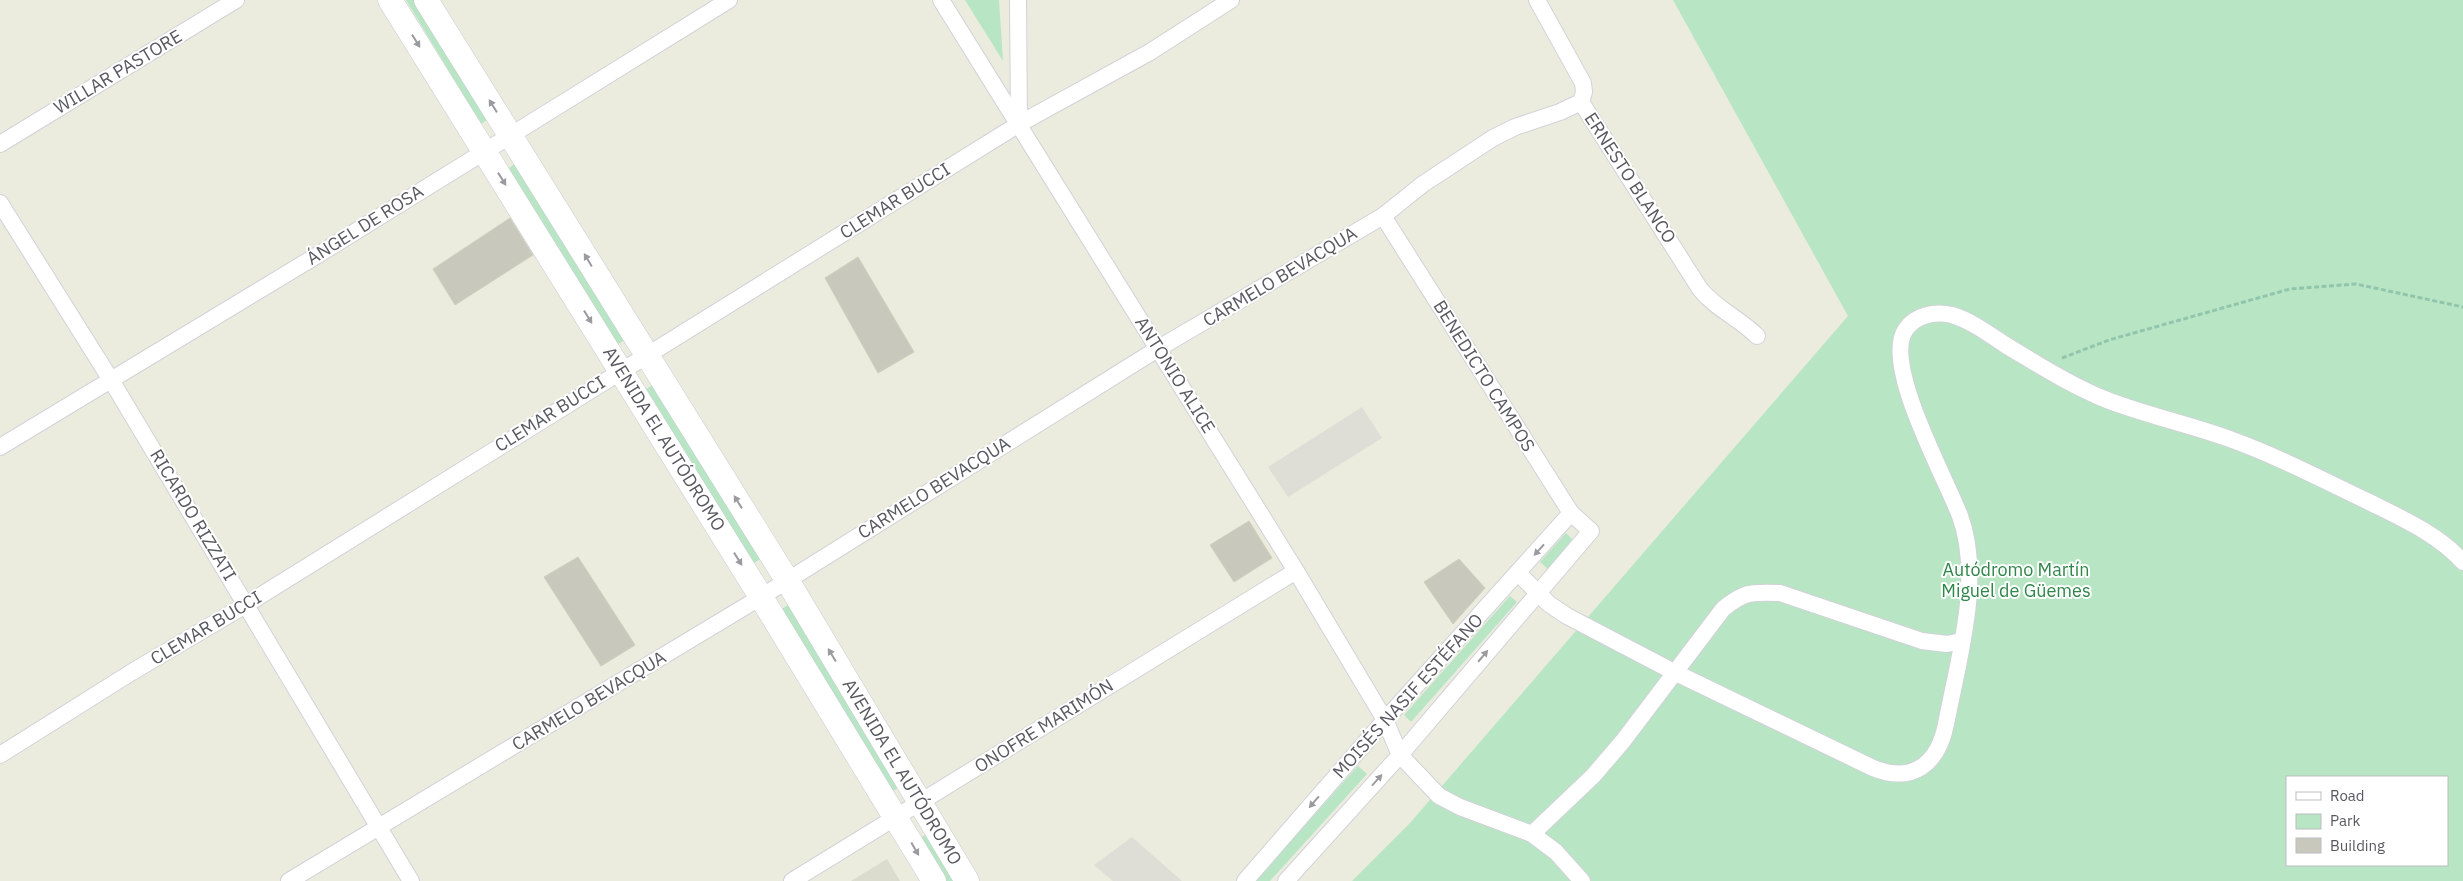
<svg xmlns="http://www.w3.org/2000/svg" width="2463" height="881" font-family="'IBM Plex Sans',sans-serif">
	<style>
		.industrial { fill: #dfded6 }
		.education { fill: #dbdccd }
		.green { fill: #b8e5c4; fill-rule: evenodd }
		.building { fill: #c9c8bd; stroke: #d0cfbc }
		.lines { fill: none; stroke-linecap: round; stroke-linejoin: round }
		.street-casing { stroke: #d1d2d9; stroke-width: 18 }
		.secondary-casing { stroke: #c9cbd4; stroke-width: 25 }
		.path { stroke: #91c6ad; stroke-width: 3; stroke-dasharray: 5 2.5; stroke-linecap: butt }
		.street { stroke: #fff; stroke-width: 16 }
		.secondary { stroke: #fff; stroke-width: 24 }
		.oneway { fill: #9a9ba0 }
		.labels { text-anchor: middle; stroke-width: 4; stroke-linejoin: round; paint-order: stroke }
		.street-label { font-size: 18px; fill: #575960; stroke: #fff }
		.park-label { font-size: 18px; fill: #30864a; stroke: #fff }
	</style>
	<rect width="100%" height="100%" fill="#ebecde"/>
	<g class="industrial">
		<path d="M 1362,407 L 1382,438 L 1288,497 L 1268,467 Z"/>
		<path d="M 1132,837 L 1182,881 L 1183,881 L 1113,881 L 1094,865 Z"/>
	</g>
	<path class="education" d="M 887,859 L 900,881 L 851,881 Z"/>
	<g class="green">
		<path d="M 406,0 L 416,0 L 488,119 L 481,124 Z"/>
		<path d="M 965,0 L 999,0 L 1003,61 Z"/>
		<path d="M 1673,0 L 2463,0 L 2463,881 L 1352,881 L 1410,823 L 1848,316 ZM 2287,777 L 2447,777 L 2447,865 L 2287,865 Z"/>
		<path d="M 516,163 L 625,340 L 618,344 L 509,168 Z"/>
		<path d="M 653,385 L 760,559 L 753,564 L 646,389 Z"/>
		<path d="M 1566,533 L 1574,541 L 1548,569 L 1540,562 Z"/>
		<path d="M 1510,596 L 1517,602 L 1411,722 L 1404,715 Z"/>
		<path d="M 789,604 L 900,787 L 893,791 L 782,609 Z"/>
		<path d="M 1358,766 L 1367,774 L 1270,881 L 1255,881 Z"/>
		<path d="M 927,834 L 955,881 L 945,881 L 920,838 Z"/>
	</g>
	<g class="building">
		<path d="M 510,218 L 533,255 L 455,305 L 433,269 Z"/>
		<path d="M 858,257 L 914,352 L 878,373 L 825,278 Z"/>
		<path d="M 1249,521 L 1272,558 L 1234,582 L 1210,545 Z"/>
		<path d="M 578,557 L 635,645 L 601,666 L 544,577 Z"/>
		<path d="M 1459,559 L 1485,588 L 1453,624 L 1424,582 Z"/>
	</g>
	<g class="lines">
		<defs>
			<g id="street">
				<path d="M 941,0 L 1296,571 L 1385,720 L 1400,755 L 1439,796 L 1460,807 L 1532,834 L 1593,776 L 1623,741 L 1723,609 C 1745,591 1752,592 1780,593 L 1922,641 L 1947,644 L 1962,641"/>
				<path d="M 1018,0 L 1019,124"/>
				<path d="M 1537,0 L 1583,83 L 1584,92 L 1581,102 L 1700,289 C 1716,309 1739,318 1757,336"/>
				<path d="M 0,144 L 236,0"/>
				<path d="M 0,203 L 111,380 L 411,881"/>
				<path d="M 0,447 L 316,256 L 729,0"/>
				<path d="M 1518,573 L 1549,604 L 1567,616 L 1674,672 L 1873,768 C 1913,784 1938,764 1946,724 C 1958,661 1983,578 1960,516 C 1946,478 1881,363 1906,329 C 1916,315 1935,311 1952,315 C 1972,321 1990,335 2007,346 C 2039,365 2072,386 2107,400 C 2146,415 2187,424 2227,438 C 2275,455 2321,479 2367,501 C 2401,518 2438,534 2463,562"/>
				<path d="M 0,755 L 132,672 L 247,604 L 1019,124 L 1150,52 L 1231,0"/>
				<path d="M 1532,834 L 1556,852 L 1582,881"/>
				<path d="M 289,881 L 761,597 L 1159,348 L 1383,216 L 1423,184 L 1493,138 L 1515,127 L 1560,112 L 1581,102"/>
				<path d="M 792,881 L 1296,571"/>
				<path d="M 1245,881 L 1385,720 L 1571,513"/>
				<path d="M 1286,881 L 1400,755 L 1591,531 L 1571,513 L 1383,216"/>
			</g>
			<g id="secondary">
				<path d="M 390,0 L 761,597 L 934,881"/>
				<path d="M 426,0 L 787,580 L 967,881"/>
			</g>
		</defs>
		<use href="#street" class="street-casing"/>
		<use href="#secondary" class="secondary-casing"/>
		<path class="path" d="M 2062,358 L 2109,340 L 2290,289 L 2356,284 L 2463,307"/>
		<use href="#street" class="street"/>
		<use href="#secondary" class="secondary"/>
	</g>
	<defs><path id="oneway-solid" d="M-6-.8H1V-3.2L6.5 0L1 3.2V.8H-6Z" transform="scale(1.25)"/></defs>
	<g class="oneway">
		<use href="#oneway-solid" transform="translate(416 41) rotate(58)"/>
		<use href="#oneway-solid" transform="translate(493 106) rotate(-122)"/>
		<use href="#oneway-solid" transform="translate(502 179) rotate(58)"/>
		<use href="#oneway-solid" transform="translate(588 260) rotate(-121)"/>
		<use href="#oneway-solid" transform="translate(588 317) rotate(58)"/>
		<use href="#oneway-solid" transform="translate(738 502) rotate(-122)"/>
		<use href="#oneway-solid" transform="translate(1539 550) rotate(132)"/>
		<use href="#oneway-solid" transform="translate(738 559) rotate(58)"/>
		<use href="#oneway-solid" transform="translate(832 655) rotate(-121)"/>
		<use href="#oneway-solid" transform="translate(1483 656) rotate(-50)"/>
		<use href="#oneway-solid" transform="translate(1377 780) rotate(-48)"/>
		<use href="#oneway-solid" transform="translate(1314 802) rotate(131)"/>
		<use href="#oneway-solid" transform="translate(915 849) rotate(60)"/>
	</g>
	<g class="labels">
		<g class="street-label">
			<text transform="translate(118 72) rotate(-31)" y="6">WILLAR PASTORE</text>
			<text transform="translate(1630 178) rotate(57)" y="6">ERNESTO BLANCO</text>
			<text transform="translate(895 201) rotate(-32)" y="6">CLEMAR BUCCI</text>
			<text transform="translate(365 225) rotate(-32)" y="6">ÁNGEL DE ROSA</text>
			<text transform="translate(1280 277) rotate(-31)" y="6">CARMELO BEVACQUA</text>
			<text transform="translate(1175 375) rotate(58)" y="6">ANTONIO ALICE</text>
			<text transform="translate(1484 376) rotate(58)" y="6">BENEDICTO CAMPOS</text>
			<text transform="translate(550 414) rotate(-32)" y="6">CLEMAR BUCCI</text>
			<text transform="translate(664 439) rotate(58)" y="6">AVENIDA EL AUTÓDROMO</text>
			<text transform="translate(934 488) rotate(-32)" y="6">CARMELO BEVACQUA</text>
			<text transform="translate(193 515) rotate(59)" y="6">RICARDO RIZZATI</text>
			<text transform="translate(206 628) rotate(-31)" y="6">CLEMAR BUCCI</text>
			<text transform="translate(1408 696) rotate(-48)" y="6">MOISÉS NASIF ESTÉFANO</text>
			<text transform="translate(589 701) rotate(-31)" y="6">CARMELO BEVACQUA</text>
			<text transform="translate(1044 726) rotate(-32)" y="6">ONOFRE MARIMÓN</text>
			<text transform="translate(902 772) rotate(59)" y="6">AVENIDA EL AUTÓDROMO</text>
		</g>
		<g class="park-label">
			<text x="2016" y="576">Autódromo Martín<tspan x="2016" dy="21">Miguel de Güemes</tspan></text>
		</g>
	</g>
	<rect x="2286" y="776" width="162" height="90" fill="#ffffff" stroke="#bcbdbf"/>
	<rect x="2296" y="792" width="25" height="8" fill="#ffffff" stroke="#bcbdbf"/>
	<text x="2330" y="801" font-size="15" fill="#575960">Road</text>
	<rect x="2296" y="814" width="25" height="15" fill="#b8e5c4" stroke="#bcbdbf"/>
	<text x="2330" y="826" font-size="15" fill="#575960">Park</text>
	<rect x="2296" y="838" width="25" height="15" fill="#c9c8bd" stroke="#bcbdbf"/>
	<text x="2330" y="851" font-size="15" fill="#575960">Building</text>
</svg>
